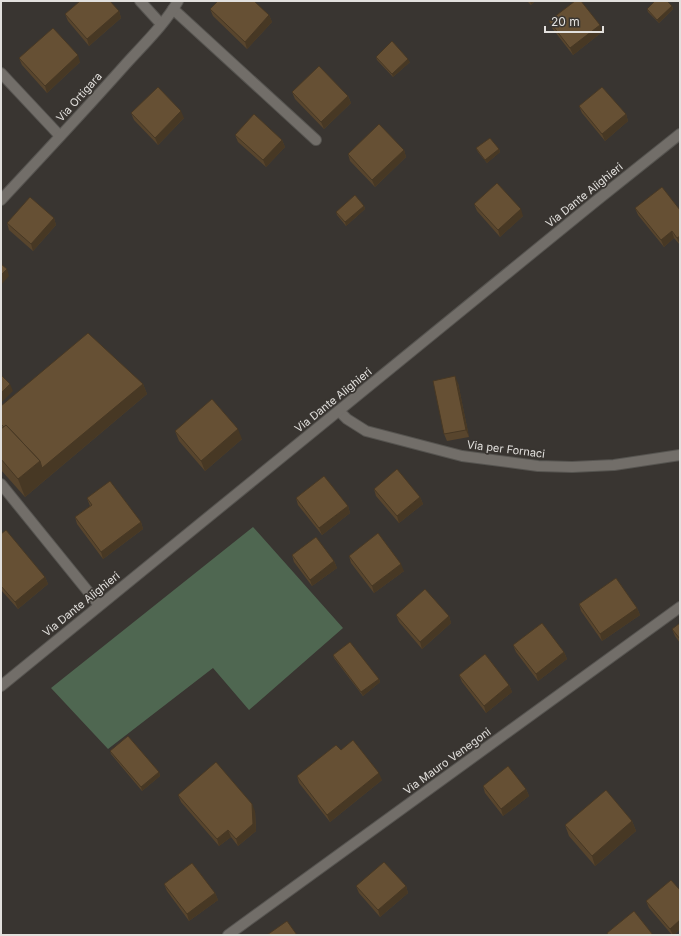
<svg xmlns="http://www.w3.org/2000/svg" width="681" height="936" font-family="Inter,sans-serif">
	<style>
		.green { fill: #4f6751 }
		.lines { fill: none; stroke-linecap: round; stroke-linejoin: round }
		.minor-casing { stroke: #565450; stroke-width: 12 }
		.tertiary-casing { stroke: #565450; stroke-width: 12 }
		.minor { stroke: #726e69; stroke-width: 10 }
		.tertiary { stroke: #726e69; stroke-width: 10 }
		.wall { fill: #58452d }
		.shaded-wall { fill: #473824 }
		.building { fill: #665034; stroke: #473824 }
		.labels { text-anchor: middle; stroke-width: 3.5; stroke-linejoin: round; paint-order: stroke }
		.street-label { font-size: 11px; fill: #e2e0dd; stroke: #393531 }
	</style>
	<rect width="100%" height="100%" fill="#393531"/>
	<path class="green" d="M 253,527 L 343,628 L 249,710 L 213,668 L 108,749 L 51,688 Z"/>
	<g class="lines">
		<defs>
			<g id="minor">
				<path d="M 140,1 L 161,24"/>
				<path d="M 173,9 L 316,140"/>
				<path d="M 1,73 L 60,136"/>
				<path d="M 1,200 C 43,155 85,110 125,65 C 143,45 165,24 178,1"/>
				<path d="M 339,411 L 347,419 L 366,431 L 462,456 L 538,466 L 572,467 L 614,465 L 680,455"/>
				<path d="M 1,484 L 99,605"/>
				<path d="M 228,935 L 680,607"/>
			</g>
			<path id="tertiary" d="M 1,686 L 596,201 L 680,134"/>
		</defs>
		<use href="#minor" class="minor-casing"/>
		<use href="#tertiary" class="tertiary-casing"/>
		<use href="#minor" class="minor"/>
		<use href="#tertiary" class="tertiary"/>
	</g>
	<g class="wall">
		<path d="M 527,1 L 535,1 L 531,5 Z"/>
		<path d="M 672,6 L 673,9 L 659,23 L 648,12 L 647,9 Z"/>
		<path d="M 210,9 L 269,15 L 272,22 L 247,49 L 213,16 Z"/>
		<path d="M 119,11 L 121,18 L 89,46 L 68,21 L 65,14 Z"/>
		<path d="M 549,21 L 602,32 L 573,55 L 552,28 Z"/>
		<path d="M 376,57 L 410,62 L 393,77 L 377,60 Z"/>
		<path d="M 19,58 L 80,62 L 47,93 L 22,65 Z"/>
		<path d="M 292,92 L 348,96 L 351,103 L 324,129 L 295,99 Z"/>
		<path d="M 579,106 L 626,114 L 628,121 L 605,141 L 582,113 Z"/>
		<path d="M 131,113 L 184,118 L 158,145 L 134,120 Z"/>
		<path d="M 235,135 L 282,140 L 285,147 L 266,167 L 238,142 Z"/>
		<path d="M 476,148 L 499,149 L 500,152 L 487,163 L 478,152 Z"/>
		<path d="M 404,150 L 406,157 L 375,187 L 350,161 L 348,154 Z"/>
		<path d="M 474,204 L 523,216 L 500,237 L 477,211 Z"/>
		<path d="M 364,206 L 365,209 L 346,226 L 337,215 L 336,212 Z"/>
		<path d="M 635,208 L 680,210 L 680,245 L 674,238 L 664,247 L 638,215 Z"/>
		<path d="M 54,218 L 56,225 L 33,251 L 9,230 L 7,223 Z"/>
		<path d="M 458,383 L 469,437 L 447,441 L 444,434 Z"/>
		<path d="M 143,384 L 147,394 L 25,497 L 1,470 L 1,406 Z"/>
		<path d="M 175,431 L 242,439 L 205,471 L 179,441 Z"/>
		<path d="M 374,489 L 420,497 L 423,504 L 399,523 L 376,496 Z"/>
		<path d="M 87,498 L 141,522 L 143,529 L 103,559 L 77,524 L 75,517 L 90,506 Z"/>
		<path d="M 296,498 L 348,506 L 350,513 L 322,535 L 298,505 Z"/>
		<path d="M 1,534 L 45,577 L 48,584 L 18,609 L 1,590 Z"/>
		<path d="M 292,555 L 334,561 L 337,568 L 312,586 L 294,562 Z"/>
		<path d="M 349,556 L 404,571 L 374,593 L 351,563 Z"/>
		<path d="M 579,604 L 637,608 L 640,615 L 602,641 L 581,611 Z"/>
		<path d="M 396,615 L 449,616 L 451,623 L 422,649 L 399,622 Z"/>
		<path d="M 680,623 L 680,643 L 675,636 L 672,629 Z"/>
		<path d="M 513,645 L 564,652 L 567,659 L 538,681 L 516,652 Z"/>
		<path d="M 333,655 L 379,679 L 380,682 L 363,696 L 334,658 Z"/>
		<path d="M 459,675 L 509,685 L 512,692 L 486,713 L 462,682 Z"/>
		<path d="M 341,750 L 382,780 L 330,822 L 299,783 L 297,776 Z"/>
		<path d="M 110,751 L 159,772 L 160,776 L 142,791 L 111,754 Z"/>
		<path d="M 483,786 L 526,789 L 529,796 L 503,816 L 485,793 Z"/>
		<path d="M 178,795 L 255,811 L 256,831 L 238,846 L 231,837 L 219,846 L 181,802 Z"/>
		<path d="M 632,821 L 636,831 L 595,866 L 569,836 L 565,825 Z"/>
		<path d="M 164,884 L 215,893 L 218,900 L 189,921 L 167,891 Z"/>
		<path d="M 356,886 L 406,886 L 408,893 L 380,917 L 359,893 Z"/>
		<path d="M 680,890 L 680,929 L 674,935 L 672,935 L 649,908 L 646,901 Z"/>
	</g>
	<g class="shaded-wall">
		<path d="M 530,1 L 535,1 L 531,5 Z"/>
		<path d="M 672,6 L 673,9 L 659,23 L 657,20 Z"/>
		<path d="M 119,11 L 121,18 L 89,46 L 87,39 Z"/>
		<path d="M 269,15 L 272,22 L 247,49 L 245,42 Z"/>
		<path d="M 600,25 L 602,32 L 573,55 L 570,48 Z"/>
		<path d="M 78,55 L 80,62 L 47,93 L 45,86 Z"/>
		<path d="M 408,59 L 410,62 L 393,77 L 392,74 Z"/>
		<path d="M 348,96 L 351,103 L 324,129 L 321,122 Z"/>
		<path d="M 181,111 L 184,118 L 158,145 L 155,138 Z"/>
		<path d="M 626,114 L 628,121 L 605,141 L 602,134 Z"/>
		<path d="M 282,140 L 285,147 L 266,167 L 263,160 Z"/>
		<path d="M 499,149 L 500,152 L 487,163 L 485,160 Z"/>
		<path d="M 404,150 L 406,157 L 375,187 L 372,180 Z"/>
		<path d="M 364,206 L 365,209 L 346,226 L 345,222 Z"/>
		<path d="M 521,209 L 523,216 L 500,237 L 498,230 Z"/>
		<path d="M 54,218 L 56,225 L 33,251 L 31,244 Z"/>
		<path d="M 672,231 L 674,238 L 664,247 L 661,240 Z"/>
		<path d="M 680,236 L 680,245 L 677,238 Z"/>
		<path d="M 7,269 L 9,276 L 1,285 L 1,275 Z"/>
		<path d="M 455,376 L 458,383 L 469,437 L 466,430 Z"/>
		<path d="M 10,384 L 13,391 L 1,403 L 1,393 Z"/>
		<path d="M 143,384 L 147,394 L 25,497 L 18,479 L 40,461 Z"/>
		<path d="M 238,429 L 242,439 L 205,471 L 201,461 Z"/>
		<path d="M 420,497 L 423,504 L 399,523 L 397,516 Z"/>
		<path d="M 348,506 L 350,513 L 322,535 L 319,528 Z"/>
		<path d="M 141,522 L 143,529 L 103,559 L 101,552 Z"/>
		<path d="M 334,561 L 337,568 L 312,586 L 310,580 Z"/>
		<path d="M 401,564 L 404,571 L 374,593 L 372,586 Z"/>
		<path d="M 45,577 L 48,584 L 18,609 L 15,602 Z"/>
		<path d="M 637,608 L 640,615 L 602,641 L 600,634 Z"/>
		<path d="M 449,616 L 451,623 L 422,649 L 420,642 Z"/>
		<path d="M 564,652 L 567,659 L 538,681 L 536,674 Z"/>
		<path d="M 379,679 L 380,682 L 363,696 L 361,692 Z"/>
		<path d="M 509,685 L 512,692 L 486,713 L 484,706 Z"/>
		<path d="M 159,772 L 160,776 L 142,791 L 141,787 Z"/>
		<path d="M 379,773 L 382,780 L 330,822 L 327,815 Z"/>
		<path d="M 526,789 L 529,796 L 503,816 L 501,809 Z"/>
		<path d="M 252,804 L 255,811 L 256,831 L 238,846 L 236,839 Z"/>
		<path d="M 632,821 L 636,831 L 595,866 L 592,856 Z"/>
		<path d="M 228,830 L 231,837 L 219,846 L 217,839 Z"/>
		<path d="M 406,886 L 408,893 L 380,917 L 378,910 Z"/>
		<path d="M 215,893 L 218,900 L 189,921 L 187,914 Z"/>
		<path d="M 680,920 L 680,929 L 674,935 L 673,935 L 670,929 Z"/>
	</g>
	<g class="building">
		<path d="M 80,1 L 110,1 L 119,11 L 87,39 L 65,14 Z"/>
		<path d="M 218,1 L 254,1 L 269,15 L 245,42 L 210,9 Z"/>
		<path d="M 575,1 L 581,1 L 600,25 L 570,48 L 549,21 Z"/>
		<path d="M 655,1 L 667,1 L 672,6 L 657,20 L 647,9 Z"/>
		<path d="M 53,28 L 78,55 L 45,86 L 19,58 Z"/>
		<path d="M 392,41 L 408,59 L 392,74 L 376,57 Z"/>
		<path d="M 319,66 L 348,96 L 321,122 L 292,92 Z"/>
		<path d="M 158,87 L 181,111 L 155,138 L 131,113 Z"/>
		<path d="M 602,87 L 626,114 L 602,134 L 579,106 Z"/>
		<path d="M 254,114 L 282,140 L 263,160 L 235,135 Z"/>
		<path d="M 379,124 L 404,150 L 372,180 L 348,154 Z"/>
		<path d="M 490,138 L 499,149 L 485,160 L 476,148 Z"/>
		<path d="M 497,183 L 521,209 L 498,230 L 474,204 Z"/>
		<path d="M 662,187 L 680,210 L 680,236 L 677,238 L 672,231 L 661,240 L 635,208 Z"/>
		<path d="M 355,195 L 364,206 L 345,222 L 336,212 Z"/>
		<path d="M 30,197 L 54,218 L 31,244 L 7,223 Z"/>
		<path d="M 1,264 L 7,269 L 1,275 Z"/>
		<path d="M 88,333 L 143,384 L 42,468 L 40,461 L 6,425 L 4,427 L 1,424 L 1,406 Z"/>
		<path d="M 1,375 L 10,384 L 1,393 Z"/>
		<path d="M 455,376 L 466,430 L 444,434 L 433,381 Z"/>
		<path d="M 212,399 L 238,429 L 201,461 L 175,431 Z"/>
		<path d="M 6,425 L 40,461 L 18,479 L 1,459 L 1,429 Z"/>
		<path d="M 397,469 L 420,497 L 397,516 L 374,489 Z"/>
		<path d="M 324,476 L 348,506 L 319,528 L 296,498 Z"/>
		<path d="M 110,481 L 141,522 L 101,552 L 75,517 L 92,505 L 87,498 Z"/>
		<path d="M 6,530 L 45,577 L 15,602 L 1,586 L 1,534 Z"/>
		<path d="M 378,533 L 401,564 L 372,586 L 349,556 Z"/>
		<path d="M 316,537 L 334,561 L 310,580 L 292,555 Z"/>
		<path d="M 616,578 L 637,608 L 600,634 L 579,604 Z"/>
		<path d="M 425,589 L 449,616 L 420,642 L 396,615 Z"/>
		<path d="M 542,623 L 564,652 L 536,674 L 513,645 Z"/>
		<path d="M 680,623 L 680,639 L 672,629 Z"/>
		<path d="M 350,642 L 379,679 L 361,692 L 333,655 Z"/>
		<path d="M 485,654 L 509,685 L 484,706 L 459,675 Z"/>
		<path d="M 128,736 L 159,772 L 141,787 L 110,751 Z"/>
		<path d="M 353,740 L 379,773 L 327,815 L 297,776 L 336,745 L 341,750 Z"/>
		<path d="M 216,762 L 252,804 L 253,824 L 236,839 L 228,830 L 217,839 L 178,795 Z"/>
		<path d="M 508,766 L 526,789 L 501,809 L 483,786 Z"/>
		<path d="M 606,790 L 632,821 L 592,856 L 565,825 Z"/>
		<path d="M 384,862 L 406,886 L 378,910 L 356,886 Z"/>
		<path d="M 192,863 L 215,893 L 187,914 L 164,884 Z"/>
		<path d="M 671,880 L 680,890 L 680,920 L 670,929 L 646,901 Z"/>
		<path d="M 634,911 L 653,935 L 608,935 L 607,933 Z"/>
		<path d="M 287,921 L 297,935 L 267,935 Z"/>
	</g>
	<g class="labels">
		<g class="street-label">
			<text transform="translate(79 97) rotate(-48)" y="4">Via Ortigara</text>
			<text transform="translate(584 195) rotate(-39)" y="4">Via Dante Alighieri</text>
			<text transform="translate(333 400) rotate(-39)" y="4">Via Dante Alighieri</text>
			<text transform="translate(506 449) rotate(7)" y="4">Via per Fornaci</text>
			<text transform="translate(81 604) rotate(-39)" y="4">Via Dante Alighieri</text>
			<text transform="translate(447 761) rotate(-36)" y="4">Via Mauro Venegoni</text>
		</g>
	</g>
	<rect width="681" height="936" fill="none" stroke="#e2e0dd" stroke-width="4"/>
	<path d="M545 26v6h58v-6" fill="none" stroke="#e2e0dd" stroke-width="2"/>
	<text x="551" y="26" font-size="12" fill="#e2e0dd" stroke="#393531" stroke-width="3" paint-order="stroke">20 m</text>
</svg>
